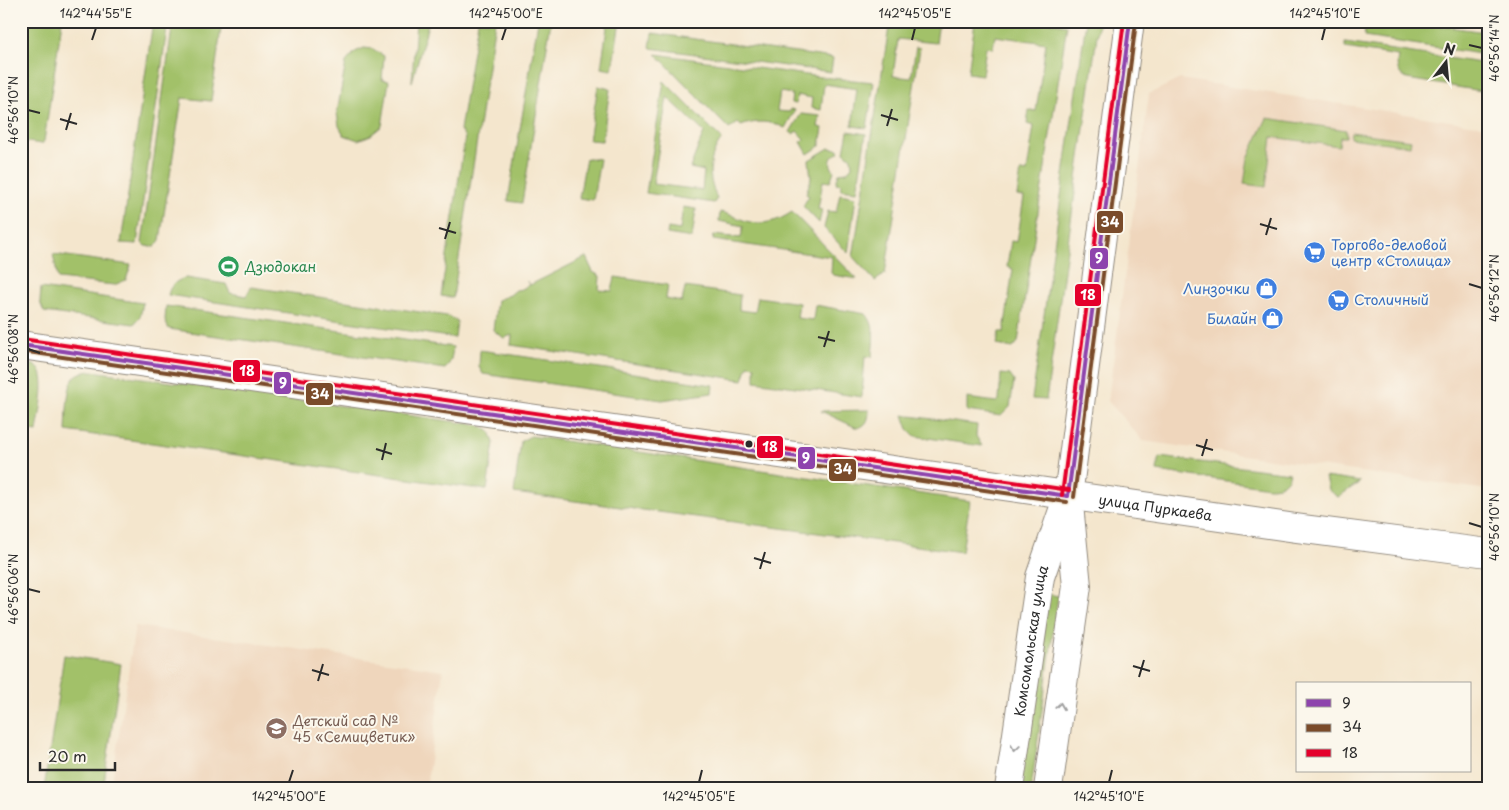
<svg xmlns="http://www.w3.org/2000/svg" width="1509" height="810" font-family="'Playpen Sans',sans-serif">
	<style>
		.built { fill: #efd6bc }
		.green { fill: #a2c169; stroke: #66764a; fill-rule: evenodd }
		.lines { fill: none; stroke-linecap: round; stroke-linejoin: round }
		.major-casing { stroke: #90887c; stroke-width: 30 }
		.major { stroke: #fff; stroke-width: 28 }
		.bus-1-casing { stroke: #fbf7ec; stroke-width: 8 }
		.bus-2-casing { stroke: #fbf7ec; stroke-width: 8 }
		.bus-3-casing { stroke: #fbf7ec; stroke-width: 8 }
		.bus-1 { stroke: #8e44ad; stroke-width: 4 }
		.bus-2 { stroke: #7a4b2a; stroke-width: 4 }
		.bus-3 { stroke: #e4002b; stroke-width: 4 }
		.oneway { stroke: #a0a0a0 }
		.ticks { fill: none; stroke: #2b2b2b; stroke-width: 2 }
		.bus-dot { fill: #2b2b2b; stroke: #fbf7ec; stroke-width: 2 }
		.labels { text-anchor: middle; stroke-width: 4; stroke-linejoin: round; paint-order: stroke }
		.shop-label { font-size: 14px; fill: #366cbe; stroke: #fbf7ec; text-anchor: start }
		.leisure-label { font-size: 14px; fill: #27864d; stroke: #fbf7ec; text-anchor: start }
		.street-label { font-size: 14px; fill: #2b2b2b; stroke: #fbf7ec }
		.education-label { font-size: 14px; fill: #785e54; stroke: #fbf7ec; text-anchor: start }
		.line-badge { stroke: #fbf7ec; stroke-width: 2 }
		.badge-label { font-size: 14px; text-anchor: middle; font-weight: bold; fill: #fff }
		.neatline { fill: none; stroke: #2b2b2b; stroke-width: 2 }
		.ticks-label { font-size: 12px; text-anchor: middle; fill: #2b2b2b }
	</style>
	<rect width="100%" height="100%" fill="#fbf7ec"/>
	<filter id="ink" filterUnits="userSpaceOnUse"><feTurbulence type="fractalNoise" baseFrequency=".02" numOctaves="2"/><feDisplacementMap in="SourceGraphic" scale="10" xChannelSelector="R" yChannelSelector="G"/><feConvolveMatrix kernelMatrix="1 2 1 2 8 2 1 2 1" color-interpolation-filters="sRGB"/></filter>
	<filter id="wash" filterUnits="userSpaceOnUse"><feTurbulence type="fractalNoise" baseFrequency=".0096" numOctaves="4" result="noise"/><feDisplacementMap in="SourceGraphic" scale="20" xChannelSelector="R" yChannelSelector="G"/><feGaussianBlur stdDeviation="1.12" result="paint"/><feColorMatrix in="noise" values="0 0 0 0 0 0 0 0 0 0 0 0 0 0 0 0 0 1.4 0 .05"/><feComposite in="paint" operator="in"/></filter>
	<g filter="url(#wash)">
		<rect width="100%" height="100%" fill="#f4e6cd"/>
		<g class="built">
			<path d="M 1180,79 L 1488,127 L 1488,490 L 1143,441 L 1108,401 L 1149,94 Z"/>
			<path d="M 135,626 L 443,670 L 426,789 L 111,789 Z"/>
		</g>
		<g class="green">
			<path d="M 21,21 L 62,21 L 44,141 L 42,144 L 21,141 Z"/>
			<path d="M 153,21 L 168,21 L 137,244 L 121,243 Z"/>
			<path d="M 173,21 L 222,21 L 211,101 L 182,98 L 160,240 L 155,247 L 145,246 L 142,243 Z"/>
			<path d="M 416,21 L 429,21 L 412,82 L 412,81 Z"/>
			<path d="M 478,21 L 495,21 L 453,298 L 441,296 L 465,137 L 460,130 Z"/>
			<path d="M 538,21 L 551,21 L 522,203 L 508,201 Z"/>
			<path d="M 608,21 L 620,21 L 612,70 L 601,68 Z"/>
			<path d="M 890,21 L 939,21 L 936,43 L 898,39 L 893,76 L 911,78 L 916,47 L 920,48 L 885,274 L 875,281 L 853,257 Z"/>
			<path d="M 975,21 L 1043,21 L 1067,25 L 1018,342 L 1013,348 L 997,345 L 999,332 L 1004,332 L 1013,269 L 1007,267 L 1011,241 L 1017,242 L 1024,197 L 1017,196 L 1021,171 L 1027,172 L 1034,126 L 1027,124 L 1029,110 L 1036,111 L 1046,43 L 995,36 L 993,48 L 986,47 L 982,75 L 968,73 Z"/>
			<path d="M 1086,21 L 1099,21 L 1046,400 L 1032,399 Z"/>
			<path d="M 1366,21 L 1442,21 L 1441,26 L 1486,32 L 1488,27 L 1488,55 L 1364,37 Z"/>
			<path d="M 652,33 L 833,58 L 831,72 L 650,48 Z"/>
			<path d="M 1345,43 L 1488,64 L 1488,92 L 1407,79 C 1397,74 1396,66 1398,56 L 1345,48 Z"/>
			<path d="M 364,48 L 373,49 L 384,56 L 382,80 L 389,81 L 382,126 L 371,135 L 358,140 L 344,135 L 339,126 L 337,113 L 346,62 L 355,52 Z"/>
			<path d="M 656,54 L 821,77 L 874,82 L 867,128 L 852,126 L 857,89 L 824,84 L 821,110 L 811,108 L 812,98 L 797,95 L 796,104 L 791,103 L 792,94 L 780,92 L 777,111 L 790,112 L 790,109 L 795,110 L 785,128 C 771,121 756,120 741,126 L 738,123 L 729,129 Z"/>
			<path d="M 664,81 L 722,139 C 708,157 707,178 717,198 L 714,203 L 646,193 ZM 667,97 L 704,132 L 690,168 L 704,171 L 702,190 L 653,184 Z"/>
			<path d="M 598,86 L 610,89 L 602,141 L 589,140 Z"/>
			<path d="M 801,114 L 820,116 L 818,127 L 823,128 L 820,146 L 808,154 L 801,142 L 804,139 L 797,131 L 793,134 L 790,132 Z"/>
			<path d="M 1267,118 L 1346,130 L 1346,137 L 1340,137 L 1339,146 L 1272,137 L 1266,187 L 1244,184 L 1248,158 Z"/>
			<path d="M 848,131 L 866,134 L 857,191 L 841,189 L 842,184 L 836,183 L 839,173 L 847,172 L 852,166 L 851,158 L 844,152 Z"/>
			<path d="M 1351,132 L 1411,140 L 1410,146 L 1350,138 Z"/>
			<path d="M 829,148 L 839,149 L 838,153 C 830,156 828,164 834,171 L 830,182 L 823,181 L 818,209 L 822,210 L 819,223 L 803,206 L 809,196 L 806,194 L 811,178 L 809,160 Z"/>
			<path d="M 586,158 L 600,159 L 593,200 L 579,198 Z"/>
			<path d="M 840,194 L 856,197 L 848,253 L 824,228 L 828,211 L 836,212 Z"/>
			<path d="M 683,207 L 696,209 L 692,238 L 667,234 L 668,228 L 680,230 Z"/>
			<path d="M 720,212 C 730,214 737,218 746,221 C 763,226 779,221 792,212 L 857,279 L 833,275 L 831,273 L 832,257 L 713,240 L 714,235 L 741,238 L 743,226 L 719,221 Z"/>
			<path d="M 53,254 L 131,265 L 126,280 L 114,285 L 58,279 Z"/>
			<path d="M 586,257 L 593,272 L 600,276 L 599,290 L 612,291 L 615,277 L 668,285 L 666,299 L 682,302 L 685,287 L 740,295 L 739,310 L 755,312 L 758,297 L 799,303 L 797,318 L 813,320 L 815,305 L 866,314 C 877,327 873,342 872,357 L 865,356 L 862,397 L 755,381 L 755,366 L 748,365 L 743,380 L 511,345 L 512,335 L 504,338 L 493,330 L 497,300 L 510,295 L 516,290 L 522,289 L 529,285 L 527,281 L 530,285 Z"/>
			<path d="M 186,278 L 226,284 L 230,293 L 246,296 L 251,287 L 447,316 L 457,321 L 455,338 L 168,295 C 170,285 177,280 186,278 Z"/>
			<path d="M 41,288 L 143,303 L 140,317 L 134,324 L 44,312 L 40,302 Z"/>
			<path d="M 166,306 L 453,347 C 452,356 451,363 445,369 L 169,329 L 165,321 Z"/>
			<path d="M 480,350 L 713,385 L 712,393 L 662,400 L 483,374 L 479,367 Z"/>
			<path d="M 21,362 C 27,363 35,364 39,369 C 48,381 39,416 37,432 L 21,429 Z"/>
			<path d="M 92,371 L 478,425 L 490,431 L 494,443 L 487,490 L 66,431 C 67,418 66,389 74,378 C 78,372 85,372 92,371 Z"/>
			<path d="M 1001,374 L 1010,375 L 1014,381 L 1010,407 L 1001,416 L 967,411 L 967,398 L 996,402 L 999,400 Z"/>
			<path d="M 869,410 C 869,419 867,426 857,428 L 821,411 Z"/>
			<path d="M 903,415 L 977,425 L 976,436 L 982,446 L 915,436 L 908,429 Z"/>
			<path d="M 531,436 L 970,501 L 962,552 L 514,493 L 521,441 Z"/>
			<path d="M 1159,457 L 1290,473 C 1287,484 1280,487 1269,487 L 1157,471 Z"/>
			<path d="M 1325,477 L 1360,482 L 1338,497 L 1328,490 Z"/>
			<path d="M 1048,594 L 1058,596 L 1031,789 L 1020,789 Z"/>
			<path d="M 64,655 L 121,664 L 103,789 L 44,789 Z"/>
		</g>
	</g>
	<g filter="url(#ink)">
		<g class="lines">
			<defs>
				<g id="major">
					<path id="s1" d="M 21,345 L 1296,528 L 1488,553"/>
					<path id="s2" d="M 1009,789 L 1040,577 L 1068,496 L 1130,21"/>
					<path d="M 1048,789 L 1077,586 L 1069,505"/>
				</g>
			</defs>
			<use href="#major" class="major-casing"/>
			<use href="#major" class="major"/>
			<defs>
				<g id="bus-1">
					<path d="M 21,345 L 1068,496"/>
					<path d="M 1068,496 L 1130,21"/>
				</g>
				<g id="bus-2">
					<path d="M 21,351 L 1067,502"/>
					<path d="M 1074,497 L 1136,22"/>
				</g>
				<g id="bus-3">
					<path d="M 22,339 L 1069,490"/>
					<path d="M 1062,495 L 1124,21"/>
				</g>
			</defs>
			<use href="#bus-1" class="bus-1-casing"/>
			<use href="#bus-2" class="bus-2-casing"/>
			<use href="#bus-3" class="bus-3-casing"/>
			<use href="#bus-1" class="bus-1"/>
			<use href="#bus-2" class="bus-2"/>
			<use href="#bus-3" class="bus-3"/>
		</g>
		<defs><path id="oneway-chevron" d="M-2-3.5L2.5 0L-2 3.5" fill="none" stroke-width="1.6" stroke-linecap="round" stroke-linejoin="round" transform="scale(1.25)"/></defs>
		<g class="oneway">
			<use href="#oneway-chevron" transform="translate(1060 706) rotate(-82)"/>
			<use href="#oneway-chevron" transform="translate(1015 748) rotate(98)"/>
		</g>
	</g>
	<path class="ticks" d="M 92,40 L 96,28M 502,40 L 506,28M 912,40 L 915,28M 1322,40 L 1325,28M 1469,45 L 1482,48M 28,110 L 40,113M 881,115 L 898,120M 60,119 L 77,124M 887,126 L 892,109M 66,130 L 71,113M 1260,224 L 1277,229M 439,228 L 456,233M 1266,235 L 1271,218M 445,239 L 450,222M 1469,284 L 1482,288M 818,337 L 835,341M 824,347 L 829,331M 28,349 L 40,353M 1196,445 L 1213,450M 376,449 L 392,454M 1202,456 L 1207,439M 382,460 L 386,443M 1469,523 L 1482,527M 754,558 L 771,563M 760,569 L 765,552M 28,589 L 40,592M 1133,666 L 1150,671M 312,670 L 329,675M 1139,677 L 1144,660M 318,681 L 323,664M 289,782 L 293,770M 699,782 L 702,770M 1109,782 L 1112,770"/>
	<defs>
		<symbol id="supermarket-disc" viewBox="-11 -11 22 22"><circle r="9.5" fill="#3f7fe0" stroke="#fbf7ec"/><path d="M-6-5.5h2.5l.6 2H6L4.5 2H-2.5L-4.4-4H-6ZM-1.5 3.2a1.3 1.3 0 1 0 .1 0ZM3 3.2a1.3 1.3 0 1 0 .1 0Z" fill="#fff"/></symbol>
		<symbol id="stadium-disc" viewBox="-11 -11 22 22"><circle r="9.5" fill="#2e9e5b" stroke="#fbf7ec"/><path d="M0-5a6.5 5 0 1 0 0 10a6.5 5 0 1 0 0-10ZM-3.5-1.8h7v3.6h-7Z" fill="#fff"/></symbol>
		<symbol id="shop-disc" viewBox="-11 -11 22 22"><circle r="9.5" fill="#3f7fe0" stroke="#fbf7ec"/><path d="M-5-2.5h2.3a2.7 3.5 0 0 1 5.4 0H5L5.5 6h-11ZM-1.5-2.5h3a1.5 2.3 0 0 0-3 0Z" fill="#fff"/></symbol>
		<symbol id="school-disc" viewBox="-11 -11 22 22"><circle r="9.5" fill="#8d6e63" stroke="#fbf7ec"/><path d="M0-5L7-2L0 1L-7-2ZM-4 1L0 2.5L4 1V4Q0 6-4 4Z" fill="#fff"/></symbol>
	</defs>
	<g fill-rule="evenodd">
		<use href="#supermarket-disc" x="1302" y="240" width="25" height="25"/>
		<use href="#stadium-disc" x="216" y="254" width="25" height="25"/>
		<use href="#shop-disc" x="1254" y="276" width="25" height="25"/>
		<use href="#supermarket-disc" x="1326" y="288" width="25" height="25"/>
		<use href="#shop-disc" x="1260" y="306" width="25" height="25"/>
		<use href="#school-disc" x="264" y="716" width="25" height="25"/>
	</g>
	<circle class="bus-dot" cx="749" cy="444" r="4.5"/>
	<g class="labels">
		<g class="shop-label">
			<text x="1331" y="250">Торгово-деловой<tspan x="1331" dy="16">центр «Столица»</tspan></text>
			<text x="1250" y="294" text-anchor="end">Линзочки</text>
			<text x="1354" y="305">Столичный</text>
			<text x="1257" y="324" text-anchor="end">Билайн</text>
		</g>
		<g class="leisure-label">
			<text x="245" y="272">Дзюдокан</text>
		</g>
		<g class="street-label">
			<text dy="5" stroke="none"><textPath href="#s1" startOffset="1146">улица Пуркаева</textPath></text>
			<text dy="5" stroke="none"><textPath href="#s2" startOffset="150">Комсомольская улица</textPath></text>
		</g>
		<g class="education-label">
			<text x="293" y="726">Детский сад №<tspan x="293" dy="16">45 «Семицветик»</tspan></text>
		</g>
	</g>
	<g class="line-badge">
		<rect x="1096" y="210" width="28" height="24" rx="5" fill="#7a4b2a"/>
		<rect x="1089" y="247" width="20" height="23" rx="5" fill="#8e44ad"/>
		<rect x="1074" y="283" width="28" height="24" rx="5" fill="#e4002b"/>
		<rect x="232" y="359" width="29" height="24" rx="5" fill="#e4002b"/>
		<rect x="273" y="371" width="19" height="24" rx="5" fill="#8e44ad"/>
		<rect x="305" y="382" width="29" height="24" rx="5" fill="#7a4b2a"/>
		<rect x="756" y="435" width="28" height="24" rx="5" fill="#e4002b"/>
		<rect x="797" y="446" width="19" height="24" rx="5" fill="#8e44ad"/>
		<rect x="828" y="458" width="29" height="24" rx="5" fill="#7a4b2a"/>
	</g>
	<g class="badge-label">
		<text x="1110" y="227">34</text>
		<text x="1099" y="263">9</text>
		<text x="1088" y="300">18</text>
		<text x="247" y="376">18</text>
		<text x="283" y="388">9</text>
		<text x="320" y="399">34</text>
		<text x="770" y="452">18</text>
		<text x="806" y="463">9</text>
		<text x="843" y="474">34</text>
	</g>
	<rect width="1509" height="810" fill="none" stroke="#fbf7ec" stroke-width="55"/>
	<rect x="1296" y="682" width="175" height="90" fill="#fbf7ec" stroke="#a8a59f"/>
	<rect x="1306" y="699" width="25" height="8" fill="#8e44ad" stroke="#a8a59f"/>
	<text x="1342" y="708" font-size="15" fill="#2b2b2b">9</text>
	<rect x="1306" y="724" width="25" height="8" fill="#7a4b2a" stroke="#a8a59f"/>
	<text x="1342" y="732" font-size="15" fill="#2b2b2b">34</text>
	<rect x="1306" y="749" width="25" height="8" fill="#e4002b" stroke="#a8a59f"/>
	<text x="1342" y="758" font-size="15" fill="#2b2b2b">18</text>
	<g transform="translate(1446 62) rotate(16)" stroke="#fbf7ec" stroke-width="4" paint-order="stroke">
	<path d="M0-4L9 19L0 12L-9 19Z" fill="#2b2b2b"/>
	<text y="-8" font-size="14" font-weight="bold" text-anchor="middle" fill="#2b2b2b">N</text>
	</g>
	<path d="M40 762v8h75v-8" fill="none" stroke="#2b2b2b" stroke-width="2.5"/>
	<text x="48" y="762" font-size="15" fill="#2b2b2b" stroke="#fbf7ec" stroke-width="4" paint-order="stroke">20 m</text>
	<rect x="28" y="28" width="1454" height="754" class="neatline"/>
	<g class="ticks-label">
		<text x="96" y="18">142°44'55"E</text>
		<text x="506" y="18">142°45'00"E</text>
		<text x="915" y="18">142°45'05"E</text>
		<text x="1325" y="18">142°45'10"E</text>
		<text transform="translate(1495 48) rotate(-90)" y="4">46°56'14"N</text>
		<text transform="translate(14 110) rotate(-90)" y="4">46°56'10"N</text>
		<text transform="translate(1495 288) rotate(-90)" y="4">46°56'12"N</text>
		<text transform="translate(14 349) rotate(-90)" y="4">46°56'08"N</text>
		<text transform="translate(1495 527) rotate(-90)" y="4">46°56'10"N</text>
		<text transform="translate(14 589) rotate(-90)" y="4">46°56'06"N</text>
		<text x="289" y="801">142°45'00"E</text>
		<text x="699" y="801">142°45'05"E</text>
		<text x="1109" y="801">142°45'10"E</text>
	</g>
</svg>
